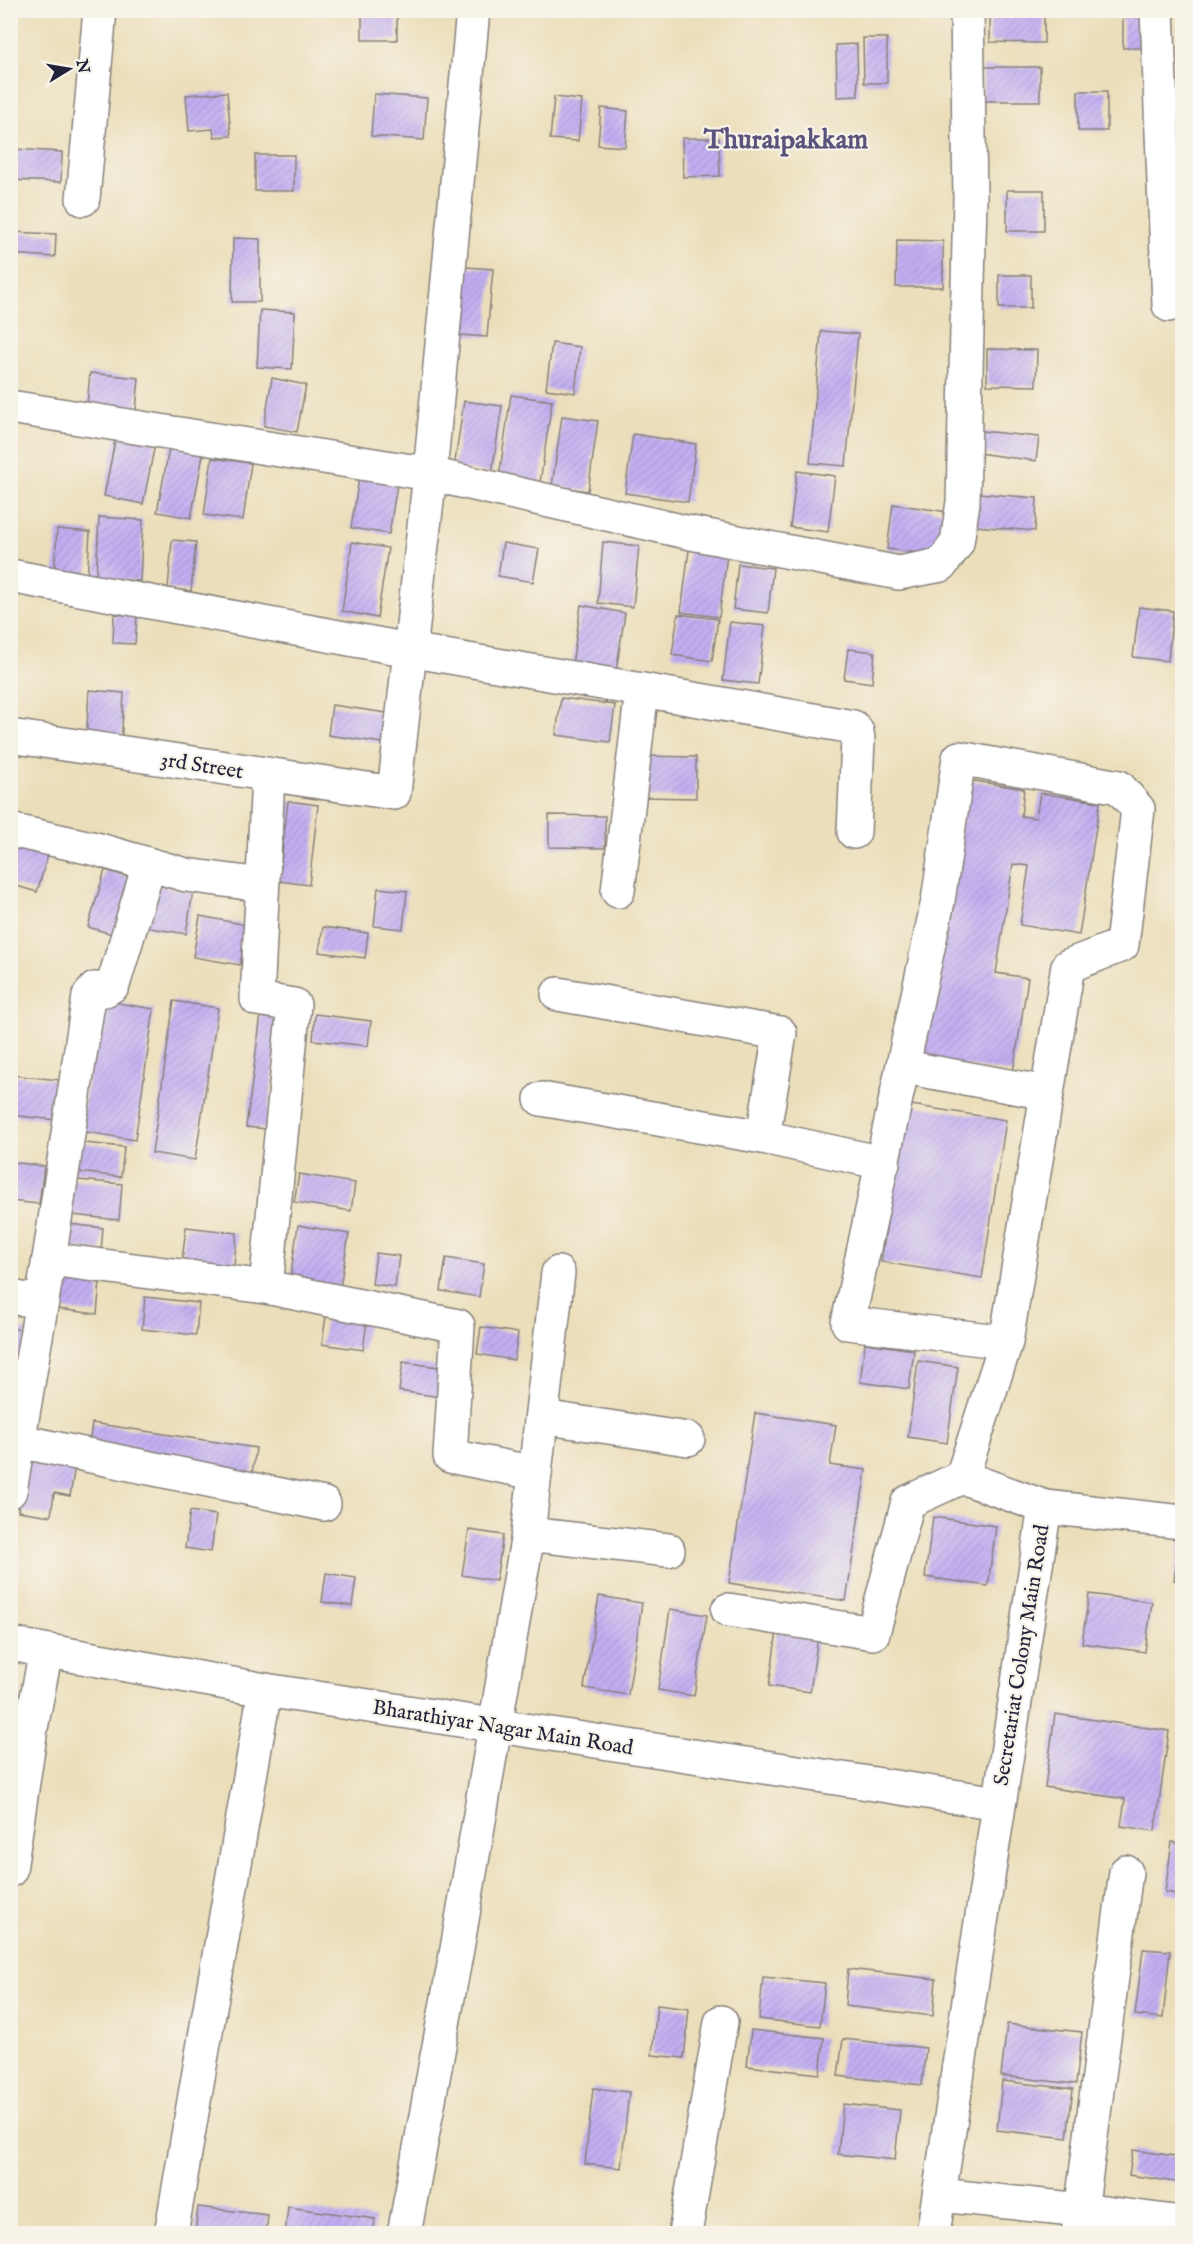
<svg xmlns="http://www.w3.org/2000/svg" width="1193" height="2244" font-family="'IM FELL English',serif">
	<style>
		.building { fill: url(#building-hatch) }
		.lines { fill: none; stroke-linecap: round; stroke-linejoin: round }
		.minor-casing { stroke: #86807a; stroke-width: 36 }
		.tertiary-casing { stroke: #86807a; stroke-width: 36 }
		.minor { stroke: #fff; stroke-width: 33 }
		.tertiary { stroke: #fff; stroke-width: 33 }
		.labels { text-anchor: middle; stroke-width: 4.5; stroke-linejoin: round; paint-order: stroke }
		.street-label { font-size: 21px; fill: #22223b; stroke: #f7f3e8 }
		.district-label { font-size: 27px; font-weight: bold; fill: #5a537b; stroke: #f7f3e8 }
	</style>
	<defs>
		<pattern id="building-hatch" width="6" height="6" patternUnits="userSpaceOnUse" patternTransform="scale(1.5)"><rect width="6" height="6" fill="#c2aff2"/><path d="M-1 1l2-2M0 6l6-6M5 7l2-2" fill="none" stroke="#a696d0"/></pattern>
	</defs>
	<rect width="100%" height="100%" fill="#f7f3e8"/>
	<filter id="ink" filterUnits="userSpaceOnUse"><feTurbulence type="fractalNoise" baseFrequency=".0167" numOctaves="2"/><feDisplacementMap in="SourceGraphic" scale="12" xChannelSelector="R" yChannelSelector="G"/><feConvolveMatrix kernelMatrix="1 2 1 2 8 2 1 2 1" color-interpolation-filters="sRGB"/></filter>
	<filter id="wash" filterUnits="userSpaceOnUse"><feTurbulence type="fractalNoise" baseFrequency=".008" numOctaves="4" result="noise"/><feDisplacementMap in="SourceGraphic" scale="24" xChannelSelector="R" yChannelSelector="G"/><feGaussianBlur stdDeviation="1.35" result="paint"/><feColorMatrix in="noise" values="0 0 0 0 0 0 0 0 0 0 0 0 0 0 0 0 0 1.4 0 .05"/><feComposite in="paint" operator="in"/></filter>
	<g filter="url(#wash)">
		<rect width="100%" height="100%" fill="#ebdeba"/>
		<g id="blocks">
			<g class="building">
				<rect x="362" y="10" width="35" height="30"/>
				<path d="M 990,11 L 1044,12 L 1044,43 L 990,42 Z"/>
				<rect x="1123" y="17" width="27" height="31"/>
				<path d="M 863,38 L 887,38 L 887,83 L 864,83 Z"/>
				<path d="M 857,44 L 858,96 L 837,97 L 836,45 Z"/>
				<rect x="983" y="67" width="57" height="34"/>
				<rect x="1078" y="91" width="29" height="40"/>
				<path d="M 227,92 L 231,136 L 214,137 L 213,129 L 189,131 L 186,95 Z"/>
				<path d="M 374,94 L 427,98 L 424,140 L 371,136 Z"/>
				<path d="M 554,97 L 582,100 L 578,141 L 550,139 Z"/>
				<path d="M 601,108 L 628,111 L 625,147 L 598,145 Z"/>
				<path d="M 682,138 L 719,138 L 720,176 L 683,177 Z"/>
				<path d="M 13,149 L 62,152 L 61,182 L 11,180 Z"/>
				<rect x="255" y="155" width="39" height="36"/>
				<rect x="1007" y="190" width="37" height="41"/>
				<path d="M 10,232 L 56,234 L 55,257 L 10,254 Z"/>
				<path d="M 233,238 L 260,239 L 260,302 L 232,302 Z"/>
				<path d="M 897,240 L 943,241 L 943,287 L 896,287 Z"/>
				<path d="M 466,267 L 493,269 L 487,337 L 460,335 Z"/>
				<rect x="999" y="275" width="32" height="33"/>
				<path d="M 260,310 L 295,312 L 292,369 L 257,367 Z"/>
				<path d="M 821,331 L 858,334 L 846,466 L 810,463 Z"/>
				<path d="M 552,343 L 580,347 L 575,393 L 546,389 Z"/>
				<path d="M 987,349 L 1037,350 L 1036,386 L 987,385 Z"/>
				<path d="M 90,373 L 139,378 L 136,410 L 87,405 Z"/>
				<path d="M 272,378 L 306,385 L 297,432 L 264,426 Z"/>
				<path d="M 511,395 L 552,401 L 540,483 L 499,477 Z"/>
				<path d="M 464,401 L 502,406 L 492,473 L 454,468 Z"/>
				<path d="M 562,416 L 598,421 L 588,491 L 552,486 Z"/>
				<path d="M 117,431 L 156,439 L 143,504 L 104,496 Z"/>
				<path d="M 981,431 L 1039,437 L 1036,461 L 978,453 Z"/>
				<path d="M 633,434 L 696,444 L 688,502 L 625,493 Z"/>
				<path d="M 170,444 L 204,450 L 191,518 L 157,512 Z"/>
				<path d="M 212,458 L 251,463 L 243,520 L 204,515 Z"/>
				<path d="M 797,471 L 835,476 L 828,532 L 790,527 Z"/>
				<path d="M 360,472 L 398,478 L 389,534 L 351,528 Z"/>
				<path d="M 978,493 L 1037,498 L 1035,531 L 975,526 Z"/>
				<path d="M 893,504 L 948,512 L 943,556 L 887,549 Z"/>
				<path d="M 99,517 L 143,520 L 140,581 L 96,579 Z"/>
				<path d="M 57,529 L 90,532 L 87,581 L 54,579 Z"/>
				<path d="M 172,540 L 196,542 L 191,591 L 168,589 Z"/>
				<path d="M 352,542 L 388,548 L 377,618 L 342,611 Z"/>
				<path d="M 603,542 L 639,546 L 633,607 L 598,603 Z"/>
				<path d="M 503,543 L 539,549 L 533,582 L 498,576 Z"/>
				<path d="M 689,550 L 727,555 L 719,617 L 681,612 Z"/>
				<path d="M 738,564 L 773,568 L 768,613 L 733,609 Z"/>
				<path d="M 581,605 L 625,613 L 616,672 L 572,665 Z"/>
				<path d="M 1139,607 L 1173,611 L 1168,661 L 1133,657 Z"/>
				<path d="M 114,614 L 137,616 L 135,644 L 113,643 Z"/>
				<path d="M 678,614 L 718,619 L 712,661 L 672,655 Z"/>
				<path d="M 730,622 L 765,626 L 758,684 L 723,680 Z"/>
				<path d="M 848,649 L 875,652 L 872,683 L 844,679 Z"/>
				<path d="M 89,690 L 124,693 L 121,748 L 86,746 Z"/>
				<path d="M 561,698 L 615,705 L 610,742 L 556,735 Z"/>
				<path d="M 332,705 L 400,715 L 396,745 L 328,735 Z"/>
				<path d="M 640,756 L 696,757 L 696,798 L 640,797 Z"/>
				<path d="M 969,780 L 1024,789 L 1021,816 L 1036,818 L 1040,793 L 1100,802 L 1079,935 L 1020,925 L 1029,866 L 1013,864 L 996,973 L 1028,978 L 1013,1073 L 919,1059 Z"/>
				<path d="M 288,801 L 318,805 L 309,885 L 279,881 Z"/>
				<path d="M 549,815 L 605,816 L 605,848 L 549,847 Z"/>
				<path d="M 10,836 L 50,848 L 37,892 L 10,884 Z"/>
				<path d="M 105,870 L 138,880 L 122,937 L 88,927 Z"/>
				<path d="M 151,884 L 193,892 L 186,934 L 144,927 Z"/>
				<path d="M 378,888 L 407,891 L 403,929 L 374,926 Z"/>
				<path d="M 200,916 L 247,925 L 240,965 L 193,957 Z"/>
				<path d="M 323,927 L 368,933 L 365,958 L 319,952 Z"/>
				<path d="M 100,1000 L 154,1009 L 135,1140 L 80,1131 Z"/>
				<path d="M 174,1001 L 218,1008 L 195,1160 L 152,1153 Z"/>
				<path d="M 262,1007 L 281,1010 L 266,1129 L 246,1127 Z"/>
				<path d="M 315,1014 L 371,1021 L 368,1046 L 313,1040 Z"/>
				<path d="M 10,1075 L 60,1080 L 56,1120 L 10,1115 Z"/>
				<path d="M 905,1104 L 1006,1120 L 982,1278 L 881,1262 Z"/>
				<path d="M 74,1142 L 124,1147 L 121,1177 L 70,1171 Z"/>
				<path d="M 10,1162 L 44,1166 L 39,1204 L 10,1201 Z"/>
				<path d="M 299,1174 L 355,1183 L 351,1211 L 294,1202 Z"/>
				<path d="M 67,1179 L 122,1184 L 119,1220 L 63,1214 Z"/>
				<path d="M 69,1224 L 103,1228 L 101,1251 L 67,1247 Z"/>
				<path d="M 298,1225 L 349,1234 L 340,1287 L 290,1279 Z"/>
				<path d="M 186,1227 L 237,1233 L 234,1267 L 182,1261 Z"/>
				<path d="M 376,1253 L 399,1256 L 395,1287 L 372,1284 Z"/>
				<path d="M 446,1258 L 484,1264 L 479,1297 L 441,1291 Z"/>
				<path d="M 54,1276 L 100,1281 L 97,1314 L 50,1308 Z"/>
				<path d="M 145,1297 L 199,1303 L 196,1335 L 142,1329 Z"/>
				<path d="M 327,1309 L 368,1314 L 363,1350 L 322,1344 Z"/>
				<path d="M 481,1327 L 518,1333 L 514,1360 L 477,1354 Z"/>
				<path d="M 10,1328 L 28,1331 L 10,1417 Z"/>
				<path d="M 865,1343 L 914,1350 L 909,1389 L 860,1382 Z"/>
				<path d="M 918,1361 L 958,1367 L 947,1443 L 908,1437 Z"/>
				<path d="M 403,1362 L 445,1368 L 441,1397 L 399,1391 Z"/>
				<path d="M 755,1413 L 836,1425 L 830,1465 L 866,1470 L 846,1601 L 729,1583 Z"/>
				<path d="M 92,1423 L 256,1448 L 251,1480 L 88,1454 Z"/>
				<path d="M 25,1459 L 75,1466 L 70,1496 L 54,1493 L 51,1516 L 18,1511 Z"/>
				<path d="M 190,1511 L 216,1515 L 211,1552 L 185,1548 Z"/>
				<path d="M 933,1517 L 996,1526 L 988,1586 L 925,1577 Z"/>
				<path d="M 469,1530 L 503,1535 L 496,1581 L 462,1575 Z"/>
				<path d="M 1181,1536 L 1182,1536 L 1182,1581 L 1174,1580 Z"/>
				<path d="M 326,1573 L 356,1578 L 352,1606 L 322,1602 Z"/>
				<path d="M 1089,1594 L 1152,1602 L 1145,1652 L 1082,1643 Z"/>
				<path d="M 599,1596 L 642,1603 L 628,1695 L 584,1688 Z"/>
				<path d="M 670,1609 L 707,1615 L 694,1696 L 658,1690 Z"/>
				<path d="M 777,1631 L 818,1637 L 810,1692 L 769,1686 Z"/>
				<path d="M 1055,1714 L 1169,1731 L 1155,1831 L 1121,1826 L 1125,1799 L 1045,1787 Z"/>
				<path d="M 1172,1842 L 1182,1844 L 1182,1895 L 1165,1892 Z"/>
				<path d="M 1143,1949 L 1170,1951 L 1163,2018 L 1135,2015 Z"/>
				<path d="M 848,1969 L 936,1979 L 933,2016 L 845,2006 Z"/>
				<path d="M 763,1977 L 825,1983 L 820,2026 L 759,2019 Z"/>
				<path d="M 657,2005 L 689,2009 L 684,2058 L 652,2055 Z"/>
				<path d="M 1007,2024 L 1082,2032 L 1076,2084 L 1001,2076 Z"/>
				<path d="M 751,2030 L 824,2038 L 820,2074 L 747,2066 Z"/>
				<path d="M 843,2039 L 926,2048 L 922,2085 L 838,2076 Z"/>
				<path d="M 1002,2081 L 1073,2089 L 1067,2138 L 997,2130 Z"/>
				<path d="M 593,2088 L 629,2092 L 621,2168 L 585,2164 Z"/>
				<path d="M 843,2104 L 900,2110 L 895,2160 L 838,2154 Z"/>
				<path d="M 1133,2150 L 1182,2157 L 1182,2183 L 1129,2175 Z"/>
				<path d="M 198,2207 L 268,2215 L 266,2234 L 195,2234 Z"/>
				<path d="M 288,2207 L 375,2219 L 373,2234 L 285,2234 Z"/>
			</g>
		</g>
	</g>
	<g filter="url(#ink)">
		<use href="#blocks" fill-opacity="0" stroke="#86807a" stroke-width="1.5"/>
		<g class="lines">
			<defs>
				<g id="minor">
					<path d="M 1157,10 L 1169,305"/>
					<path d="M 83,199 L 100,10"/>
					<path d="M 10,407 L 430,474 L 686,532 L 899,573 L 941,565 L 957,543 L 963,502 L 970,198 L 967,10"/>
					<path d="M 10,576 L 409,650 L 642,690 L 618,891"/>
					<path d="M 642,690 L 853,727 L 857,732 L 858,739 L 854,832"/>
					<path d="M 10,736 L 394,793 L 430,474 L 473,10"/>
					<path d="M 268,776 L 257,999 L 294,1005 L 266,1287 L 458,1326 L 450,1456 L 535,1473"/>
					<path d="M 10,830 L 96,849 L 186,875 L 262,885"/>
					<path d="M 558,994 L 780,1033 L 763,1137 L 883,1163"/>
					<path d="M 904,1067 L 1047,1093"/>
					<path d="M 541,1099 L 763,1137"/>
					<path d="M 49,1259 L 266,1287"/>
					<path d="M 10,1297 L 42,1302"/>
					<path d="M 1006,1342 L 848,1323 L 938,901 L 959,758 L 1119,787 L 1138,809 L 1122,945 L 1068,966 L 1006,1342 L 962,1477 L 1045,1507"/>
					<path d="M 542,1417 L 688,1439"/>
					<path d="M 19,1441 L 324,1504"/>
					<path d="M 10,1491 L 49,1259 L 89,996 L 95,989 L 105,990 L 113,985 L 149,865"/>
					<path d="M 528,1534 L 668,1550"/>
					<path d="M 728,1610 L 873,1633 L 908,1502 L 962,1477"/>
					<path d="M 10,1870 L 31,1728 L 46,1651"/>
					<path d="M 940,2195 L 1082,2210 L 1182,2223"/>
					<path d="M 171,2234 L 265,1690"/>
					<path d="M 404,2234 L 457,1949 L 528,1534 L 558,1273"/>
					<path d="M 685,2234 L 721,2022"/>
					<path d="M 1078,2234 L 1126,1872"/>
				</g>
				<g id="tertiary">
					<path d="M 10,1644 L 265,1690 L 998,1803"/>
					<path d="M 933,2234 L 1045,1507 L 1182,1522"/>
				</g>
			</defs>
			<use href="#minor" class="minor-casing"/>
			<use href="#tertiary" class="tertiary-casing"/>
			<use href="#minor" class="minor"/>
			<use href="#tertiary" class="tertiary"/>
		</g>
	</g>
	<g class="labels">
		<g class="street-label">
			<text transform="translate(202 765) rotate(9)" y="7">3rd Street</text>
			<text transform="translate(1021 1655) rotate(-81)" y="7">Secretariat Colony Main Road</text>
			<text transform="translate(503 1727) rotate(9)" y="7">Bharathiyar Nagar Main Road</text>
		</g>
		<g class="district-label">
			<text x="786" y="148">Thuraipakkam</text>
		</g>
	</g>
	<rect width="1193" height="2244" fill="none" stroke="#f7f3e8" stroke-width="36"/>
	<g transform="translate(69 69) rotate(79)" stroke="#f7f3e8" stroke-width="4.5" paint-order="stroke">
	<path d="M0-4.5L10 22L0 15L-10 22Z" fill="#22223b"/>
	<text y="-9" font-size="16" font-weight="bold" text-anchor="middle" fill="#22223b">N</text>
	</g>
</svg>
